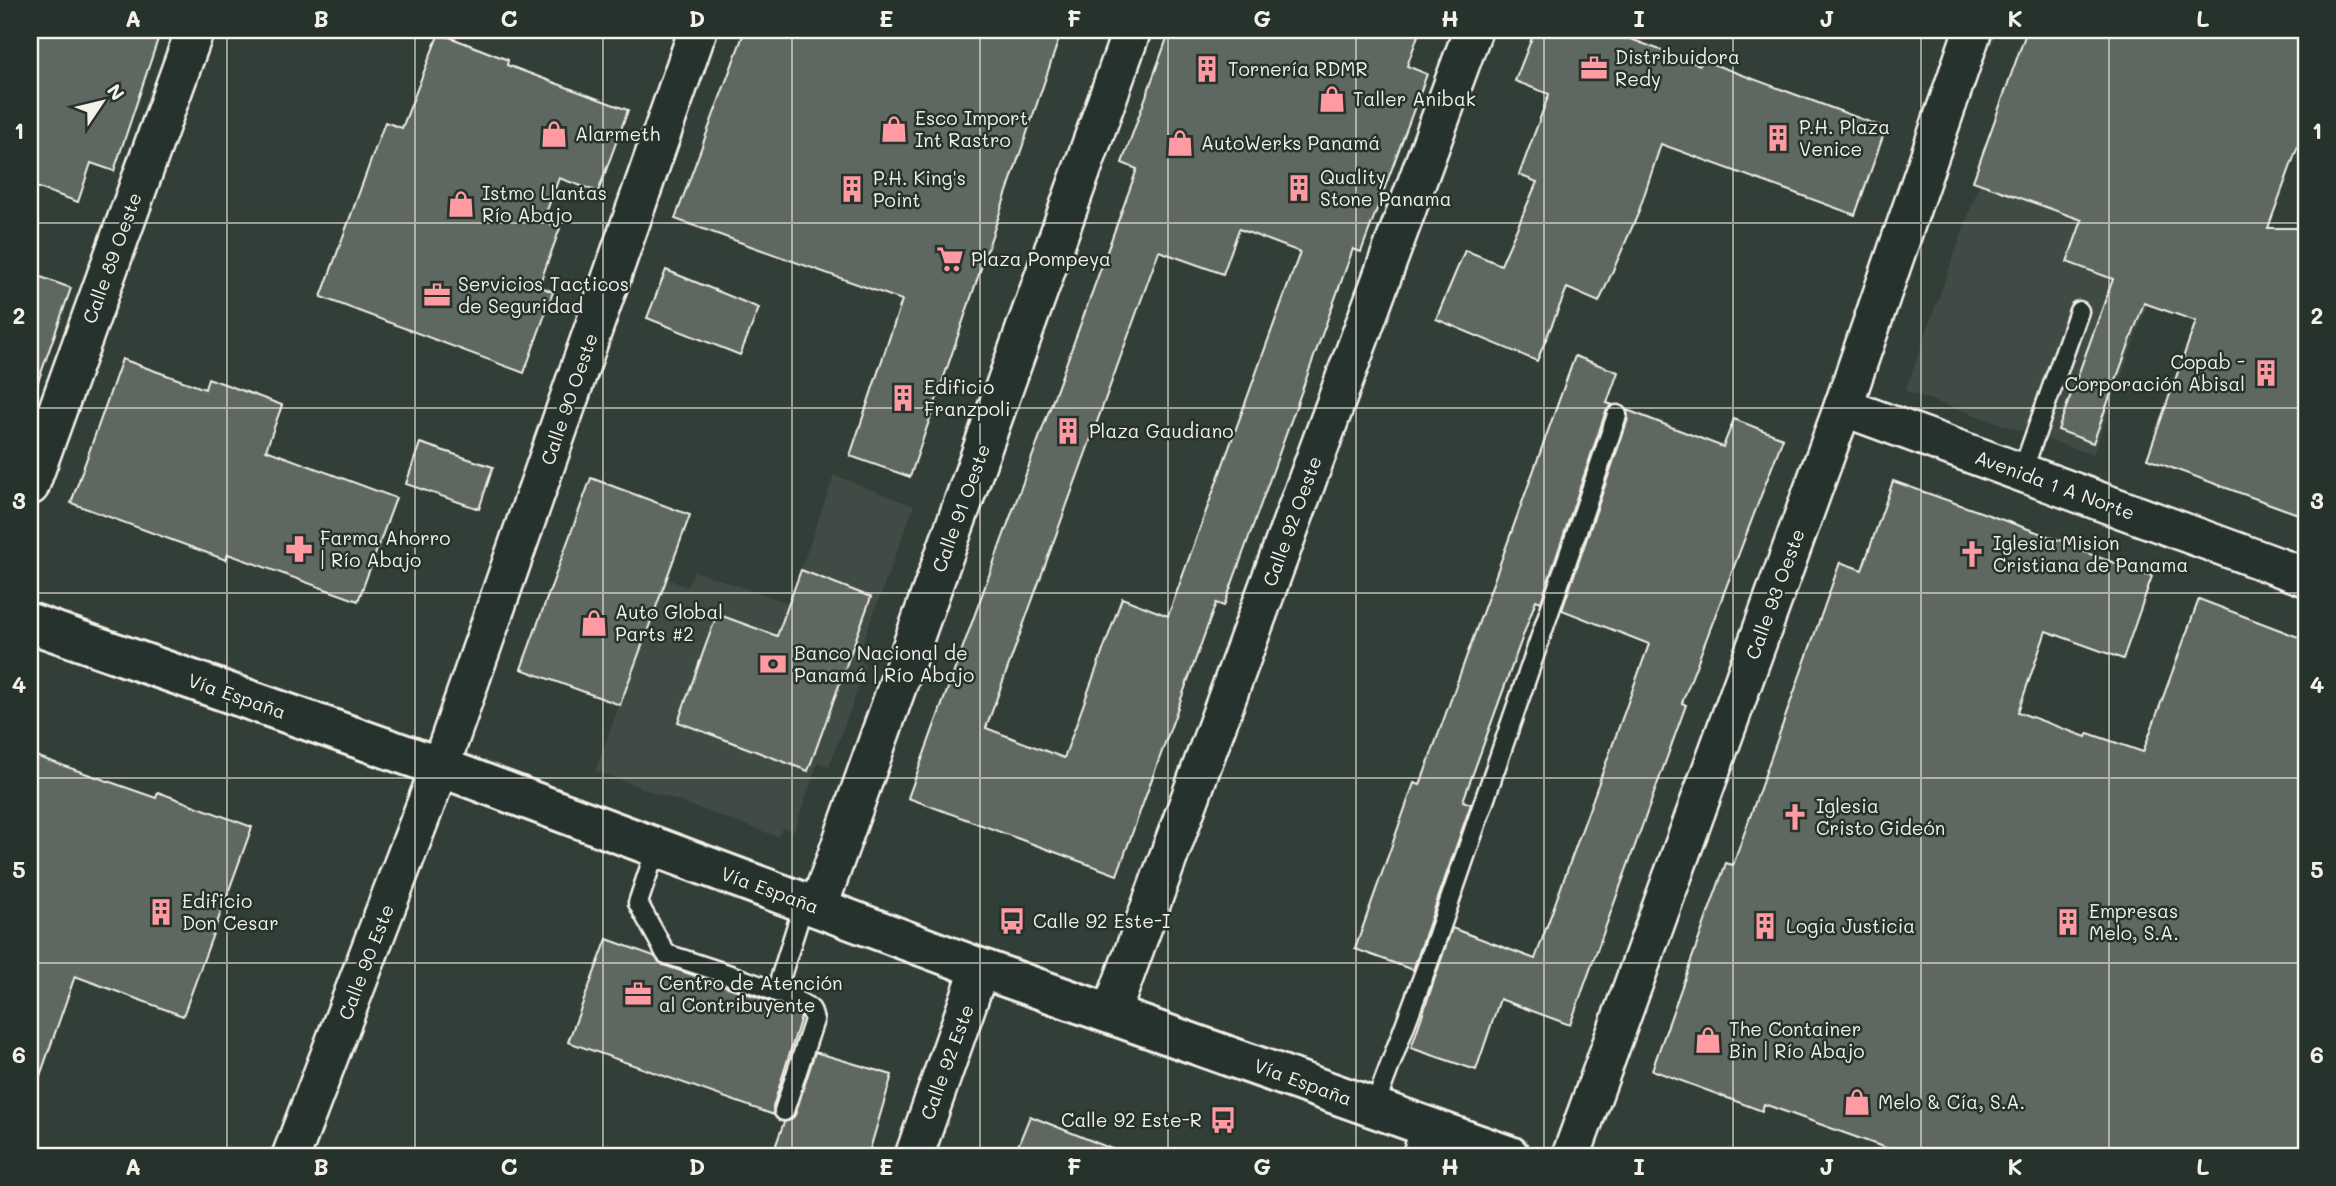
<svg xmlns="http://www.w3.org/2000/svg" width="2336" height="1186" font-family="Mali,sans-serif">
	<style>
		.built { fill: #404b44 }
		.building { fill: #5f6861; stroke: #f4f1e8; stroke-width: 2; fill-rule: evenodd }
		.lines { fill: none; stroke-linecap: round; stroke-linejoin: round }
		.lane-casing { stroke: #f4f1e8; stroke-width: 23 }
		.street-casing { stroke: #f4f1e8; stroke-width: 42 }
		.primary-casing { stroke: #f4f1e8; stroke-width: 44 }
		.lane { stroke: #26332d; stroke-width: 18 }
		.street { stroke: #26332d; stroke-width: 37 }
		.primary { stroke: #26332d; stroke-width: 38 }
		.grid { fill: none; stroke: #f4f1e8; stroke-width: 2; stroke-opacity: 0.55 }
		.labels { text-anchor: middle; stroke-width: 5; stroke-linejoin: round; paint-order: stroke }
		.poi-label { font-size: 19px; fill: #f4f1e8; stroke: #26332d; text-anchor: start }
		.street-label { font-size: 19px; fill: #f4f1e8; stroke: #26332d }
		.neatline { fill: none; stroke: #f4f1e8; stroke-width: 2.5 }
		.grid-label { font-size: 23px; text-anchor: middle; font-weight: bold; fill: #f4f1e8 }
	</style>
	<rect width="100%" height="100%" fill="#323e38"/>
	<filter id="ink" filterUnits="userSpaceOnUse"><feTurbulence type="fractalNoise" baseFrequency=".0143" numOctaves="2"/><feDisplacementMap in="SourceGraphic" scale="14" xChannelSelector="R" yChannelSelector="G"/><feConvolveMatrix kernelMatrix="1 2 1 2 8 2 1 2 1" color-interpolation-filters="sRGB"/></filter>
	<g filter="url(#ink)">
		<g class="built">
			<path d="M 1980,183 L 2166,253 L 2093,455 L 1905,391 Z"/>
			<path d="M 834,475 L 914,506 L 857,658 L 865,664 L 863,676 L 829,767 L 818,762 L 794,832 L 782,828 L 778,837 L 595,771 L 666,578 L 687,587 L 694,571 L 789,603 Z"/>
		</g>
		<g class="building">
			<path d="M 30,30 L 161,30 L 114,171 L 91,163 L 78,202 L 30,185 Z"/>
			<path d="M 745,30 L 1062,30 L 910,477 L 850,456 L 902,300 L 675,219 Z"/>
			<path d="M 1170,30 L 1420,30 L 1407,66 L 1427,74 L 1361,252 L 1353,249 L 1224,606 L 1216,603 L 1117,875 L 908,798 L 1137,169 L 1122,163 ZM 1239,229 L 1300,252 L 1168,616 L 1122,598 L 1064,758 L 986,728 L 1159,251 L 1223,274 Z"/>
			<path d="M 1535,30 L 1607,30 L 1700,65 L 1702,60 L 1886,128 L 1855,215 L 1661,144 L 1638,214 L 1599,302 L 1567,288 L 1537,361 L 1436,319 L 1465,250 L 1501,265 L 1537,182 L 1519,175 L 1549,94 L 1515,81 Z"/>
			<path d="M 2027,30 L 2306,30 L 2306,149 L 2298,146 L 2268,228 L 2306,228 L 2306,517 L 2147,459 L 2196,321 L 2144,303 L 2093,443 L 2058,430 L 2113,279 L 2067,262 L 2082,220 L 1973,181 Z"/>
			<path d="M 439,33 L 508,60 L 507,65 L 628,110 L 598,192 L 559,178 L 543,221 L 560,228 L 539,286 L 553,292 L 524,373 L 321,297 L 385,122 L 402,128 Z"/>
			<path d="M 666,270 L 759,308 L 740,355 L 647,318 Z"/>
			<path d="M 30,273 L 71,288 L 34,393 L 30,392 Z"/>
			<path d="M 1575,356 L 1618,372 L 1607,403 L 1613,405 L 1606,411 L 1541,602 L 1536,600 L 1463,801 L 1471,804 L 1413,970 L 1355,949 L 1414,783 L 1420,785 Z"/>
			<path d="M 122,359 L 205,389 L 208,378 L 282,405 L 266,450 L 396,498 L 358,601 L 228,554 L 226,560 L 71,503 Z"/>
			<path d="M 1627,410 L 1723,447 L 1734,419 L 1783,438 L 1682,703 L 1686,705 L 1570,1025 L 1500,999 L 1476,1070 L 1411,1048 L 1452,928 L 1535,959 L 1649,644 L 1562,610 L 1628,419 Z"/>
			<path d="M 420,443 L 493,467 L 479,509 L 406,484 Z"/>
			<path d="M 591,478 L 690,515 L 620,705 L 521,669 Z"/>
			<path d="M 1893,481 L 2079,547 L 2078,550 L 2152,576 L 2123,659 L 2046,631 L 2018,712 L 2086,737 L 2088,733 L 2143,752 L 2199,599 L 2306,640 L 2306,1156 L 1908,1156 L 1764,1104 L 1762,1111 L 1652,1070 L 1726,863 L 1733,865 L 1840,562 L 1862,570 Z"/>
			<path d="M 801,570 L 871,597 L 808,771 L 678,722 L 717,614 L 777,636 Z"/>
			<path d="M 30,754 L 156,798 L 158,792 L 252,827 L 183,1016 L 75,976 L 34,1093 L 30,1092 Z"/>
			<path d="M 607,939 L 654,956 L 663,965 L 763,999 L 801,1017 L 773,1107 L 774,1115 L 568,1042 Z"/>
			<path d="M 815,1052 L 892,1075 L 868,1156 L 772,1156 L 784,1122 L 791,1120 L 795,1115 Z"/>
			<path d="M 1030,1116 L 1127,1155 L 1126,1156 L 1014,1156 Z"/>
		</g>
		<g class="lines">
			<defs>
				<g id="lane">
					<path d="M 2022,472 L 2079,311"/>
					<path d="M 656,849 L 638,903 L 666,954 C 688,961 803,997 811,1010 C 812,1011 813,1018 814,1020 L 784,1111"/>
					<path d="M 776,992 L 804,903"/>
					<path d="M 1374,1108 L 1430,958 L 1617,415"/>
				</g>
				<g id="street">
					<path d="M 1843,407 L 2306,577"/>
					<path d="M 30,486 L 195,30"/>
					<path d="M 818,908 L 1132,30"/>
					<path d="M 1111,1013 L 1473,30"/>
					<path d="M 291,1156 L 440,767 L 698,30"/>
					<path d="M 914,1156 L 980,968"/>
					<path d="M 1421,1156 L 1431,1128"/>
					<path d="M 1571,1156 L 1843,407 L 1973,30"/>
				</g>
				<path id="primary" d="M 30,623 L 440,767 L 980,968 L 1510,1156"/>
			</defs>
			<use href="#lane" class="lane-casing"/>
			<use href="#street" class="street-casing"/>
			<use href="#primary" class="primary-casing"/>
			<use href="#lane" class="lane"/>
			<use href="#street" class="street"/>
			<use href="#primary" class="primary"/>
		</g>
	</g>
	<path class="grid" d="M 227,30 L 227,1156M 415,30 L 415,1156M 603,30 L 603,1156M 792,30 L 792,1156M 980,30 L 980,1156M 1168,30 L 1168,1156M 1356,30 L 1356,1156M 1544,30 L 1544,1156M 1733,30 L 1733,1156M 1921,30 L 1921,1156M 2109,30 L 2109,1156M 30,223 L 2306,223M 30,408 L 2306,408M 30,593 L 2306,593M 30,778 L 2306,778M 30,963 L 2306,963"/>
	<defs>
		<symbol id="office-bare" viewBox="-9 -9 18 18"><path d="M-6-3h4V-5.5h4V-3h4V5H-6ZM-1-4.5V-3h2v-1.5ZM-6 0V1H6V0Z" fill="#ff9aa2" stroke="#26332d" stroke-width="2.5" paint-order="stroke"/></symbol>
		<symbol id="building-bare" viewBox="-9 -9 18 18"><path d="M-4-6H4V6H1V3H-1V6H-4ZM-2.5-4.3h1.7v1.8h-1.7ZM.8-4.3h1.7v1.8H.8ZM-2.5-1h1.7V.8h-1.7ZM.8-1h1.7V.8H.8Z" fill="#ff9aa2" stroke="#26332d" stroke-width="2.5" paint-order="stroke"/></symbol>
		<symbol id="shop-bare" viewBox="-9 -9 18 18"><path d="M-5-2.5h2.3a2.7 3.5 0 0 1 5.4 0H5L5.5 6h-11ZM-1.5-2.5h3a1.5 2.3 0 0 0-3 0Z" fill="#ff9aa2" stroke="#26332d" stroke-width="2.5" paint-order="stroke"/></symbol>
		<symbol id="supermarket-bare" viewBox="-9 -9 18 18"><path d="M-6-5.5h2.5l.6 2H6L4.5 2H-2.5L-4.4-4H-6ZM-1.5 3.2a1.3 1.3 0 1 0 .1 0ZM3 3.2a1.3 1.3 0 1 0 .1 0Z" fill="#ff9aa2" stroke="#26332d" stroke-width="2.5" paint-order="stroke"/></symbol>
		<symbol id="pharmacy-bare" viewBox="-9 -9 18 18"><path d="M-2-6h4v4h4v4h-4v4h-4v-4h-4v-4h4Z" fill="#ff9aa2" stroke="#26332d" stroke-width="2.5" paint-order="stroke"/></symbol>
		<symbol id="church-bare" viewBox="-9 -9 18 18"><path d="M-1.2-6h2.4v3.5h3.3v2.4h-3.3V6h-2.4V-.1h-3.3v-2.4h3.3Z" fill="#ff9aa2" stroke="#26332d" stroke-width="2.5" paint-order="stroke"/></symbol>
		<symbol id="bank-bare" viewBox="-9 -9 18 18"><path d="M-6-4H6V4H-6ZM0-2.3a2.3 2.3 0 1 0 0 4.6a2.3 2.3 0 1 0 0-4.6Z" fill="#ff9aa2" stroke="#26332d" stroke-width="2.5" paint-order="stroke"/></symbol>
		<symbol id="bus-bare" viewBox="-9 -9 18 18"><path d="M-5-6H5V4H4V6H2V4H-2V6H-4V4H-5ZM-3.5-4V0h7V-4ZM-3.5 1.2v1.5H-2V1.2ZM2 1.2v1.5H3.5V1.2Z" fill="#ff9aa2" stroke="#26332d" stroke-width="2.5" paint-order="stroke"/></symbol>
	</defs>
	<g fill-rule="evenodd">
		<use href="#office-bare" x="1575" y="49" width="38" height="38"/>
		<use href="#building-bare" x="1188" y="50" width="38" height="38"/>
		<use href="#shop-bare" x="1313" y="80" width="38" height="38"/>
		<use href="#shop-bare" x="875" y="110" width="38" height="38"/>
		<use href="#shop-bare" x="535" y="115" width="38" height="38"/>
		<use href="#building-bare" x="1759" y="119" width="38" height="38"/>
		<use href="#shop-bare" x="1161" y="124" width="38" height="38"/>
		<use href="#building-bare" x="1280" y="169" width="38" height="38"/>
		<use href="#building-bare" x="833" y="170" width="38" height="38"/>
		<use href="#shop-bare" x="442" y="185" width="38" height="38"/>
		<use href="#supermarket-bare" x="931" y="240" width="38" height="38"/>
		<use href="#office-bare" x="418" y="276" width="38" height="38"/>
		<use href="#building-bare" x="2247" y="354" width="38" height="38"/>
		<use href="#building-bare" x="884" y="379" width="38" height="38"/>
		<use href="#building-bare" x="1049" y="412" width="38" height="38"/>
		<use href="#pharmacy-bare" x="280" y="530" width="38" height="38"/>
		<use href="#church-bare" x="1953" y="535" width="38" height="38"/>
		<use href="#shop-bare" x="575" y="604" width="38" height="38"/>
		<use href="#bank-bare" x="754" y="645" width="38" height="38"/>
		<use href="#church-bare" x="1776" y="798" width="38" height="38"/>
		<use href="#building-bare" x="142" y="893" width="38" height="38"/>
		<use href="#bus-bare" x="993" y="902" width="38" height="38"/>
		<use href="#building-bare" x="2049" y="903" width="38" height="38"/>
		<use href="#building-bare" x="1746" y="907" width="38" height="38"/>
		<use href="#office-bare" x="619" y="975" width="38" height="38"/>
		<use href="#shop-bare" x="1689" y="1021" width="38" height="38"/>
		<use href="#shop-bare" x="1838" y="1083" width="38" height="38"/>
		<use href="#bus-bare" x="1204" y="1101" width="38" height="38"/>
	</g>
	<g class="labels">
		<g class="poi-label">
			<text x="1615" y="64">Distribuidora<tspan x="1615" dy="22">Redy</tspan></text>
			<text x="1228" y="76">Tornería RDMR</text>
			<text x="1353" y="106">Taller Anibak</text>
			<text x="915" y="125">Esco Import<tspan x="915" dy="22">Int Rastro</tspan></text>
			<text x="1799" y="134">P.H. Plaza<tspan x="1799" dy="22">Venice</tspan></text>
			<text x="575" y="141">Alarmeth</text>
			<text x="1201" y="150">AutoWerks Panamá</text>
			<text x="1320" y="184">Quality<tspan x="1320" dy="22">Stone Panama</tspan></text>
			<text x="873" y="185">P.H. King's<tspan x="873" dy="22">Point</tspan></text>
			<text x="482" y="200">Istmo Llantas<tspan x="482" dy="22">Río Abajo</tspan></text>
			<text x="971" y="266">Plaza Pompeya</text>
			<text x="458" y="291">Servicios Tacticos<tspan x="458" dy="22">de Seguridad</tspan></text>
			<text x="2245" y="369" text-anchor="end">Copab -<tspan x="2245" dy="22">Corporación Abisal</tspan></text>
			<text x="924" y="394">Edificio<tspan x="924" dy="22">Franzpoli</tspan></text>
			<text x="1089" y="438">Plaza Gaudiano</text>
			<text x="320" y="545">Farma Ahorro<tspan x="320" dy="22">| Río Abajo</tspan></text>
			<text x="1993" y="550">Iglesia Mision<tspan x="1993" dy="22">Cristiana de Panama</tspan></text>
			<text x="615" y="619">Auto Global<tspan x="615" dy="22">Parts #2</tspan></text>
			<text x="794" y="660">Banco Nacional de<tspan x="794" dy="22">Panamá | Río Abajo</tspan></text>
			<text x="1816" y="813">Iglesia<tspan x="1816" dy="22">Cristo Gideón</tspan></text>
			<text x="182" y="908">Edificio<tspan x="182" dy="22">Don Cesar</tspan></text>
			<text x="2089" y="918">Empresas<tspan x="2089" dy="22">Melo, S.A.</tspan></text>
			<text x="1033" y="928">Calle 92 Este-I</text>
			<text x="1786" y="933">Logia Justicia</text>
			<text x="659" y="990">Centro de Atención<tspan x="659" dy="22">al Contribuyente</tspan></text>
			<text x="1729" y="1036">The Container<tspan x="1729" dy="22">Bin | Río Abajo</tspan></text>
			<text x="1878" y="1109">Melo &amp; Cía, S.A.</text>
			<text x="1202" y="1127" text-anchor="end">Calle 92 Este-R</text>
		</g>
		<g class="street-label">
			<text transform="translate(112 258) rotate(-70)" y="7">Calle 89 Oeste</text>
			<text transform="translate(569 399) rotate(-71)" y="7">Calle 90 Oeste</text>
			<text transform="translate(2055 485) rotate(20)" y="7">Avenida 1 A Norte</text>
			<text transform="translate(961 508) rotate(-70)" y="7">Calle 91 Oeste</text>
			<text transform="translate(1292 521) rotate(-70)" y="7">Calle 92 Oeste</text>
			<text transform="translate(1775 594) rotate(-70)" y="7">Calle 93 Oeste</text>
			<text transform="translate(237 696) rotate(19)" y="7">Vía España</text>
			<text transform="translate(770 890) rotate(20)" y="7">Vía España</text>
			<text transform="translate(366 962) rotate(-69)" y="7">Calle 90 Este</text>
			<text transform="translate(947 1062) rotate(-70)" y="7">Calle 92 Este</text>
			<text transform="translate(1303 1082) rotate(20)" y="7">Vía España</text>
		</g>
	</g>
	<rect width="2336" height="1186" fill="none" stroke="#26332d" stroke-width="77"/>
	<g transform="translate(102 102) rotate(55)" stroke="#26332d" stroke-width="5" paint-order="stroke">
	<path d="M0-5L12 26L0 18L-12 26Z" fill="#f4f1e8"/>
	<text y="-10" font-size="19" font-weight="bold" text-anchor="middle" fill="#f4f1e8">N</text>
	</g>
	<rect x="38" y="38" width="2260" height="1110" class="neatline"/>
	<g class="grid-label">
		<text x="133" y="27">A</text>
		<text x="321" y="27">B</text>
		<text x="509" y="27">C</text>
		<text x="697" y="27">D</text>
		<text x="886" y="27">E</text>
		<text x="1074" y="27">F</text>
		<text x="1262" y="27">G</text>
		<text x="1450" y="27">H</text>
		<text x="1639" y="27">I</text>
		<text x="1827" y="27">J</text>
		<text x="2015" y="27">K</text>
		<text x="2203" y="27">L</text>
		<text x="19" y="139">1</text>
		<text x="2317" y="139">1</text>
		<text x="19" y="324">2</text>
		<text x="2317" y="324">2</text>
		<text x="19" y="509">3</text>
		<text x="2317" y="509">3</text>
		<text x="19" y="693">4</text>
		<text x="2317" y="693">4</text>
		<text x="19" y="878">5</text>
		<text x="2317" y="878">5</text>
		<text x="19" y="1063">6</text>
		<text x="2317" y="1063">6</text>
		<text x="133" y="1175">A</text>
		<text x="321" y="1175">B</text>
		<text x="509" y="1175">C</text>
		<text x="697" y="1175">D</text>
		<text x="886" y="1175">E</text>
		<text x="1074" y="1175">F</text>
		<text x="1262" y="1175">G</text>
		<text x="1450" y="1175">H</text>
		<text x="1639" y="1175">I</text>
		<text x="1827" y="1175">J</text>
		<text x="2015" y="1175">K</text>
		<text x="2203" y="1175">L</text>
	</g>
</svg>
